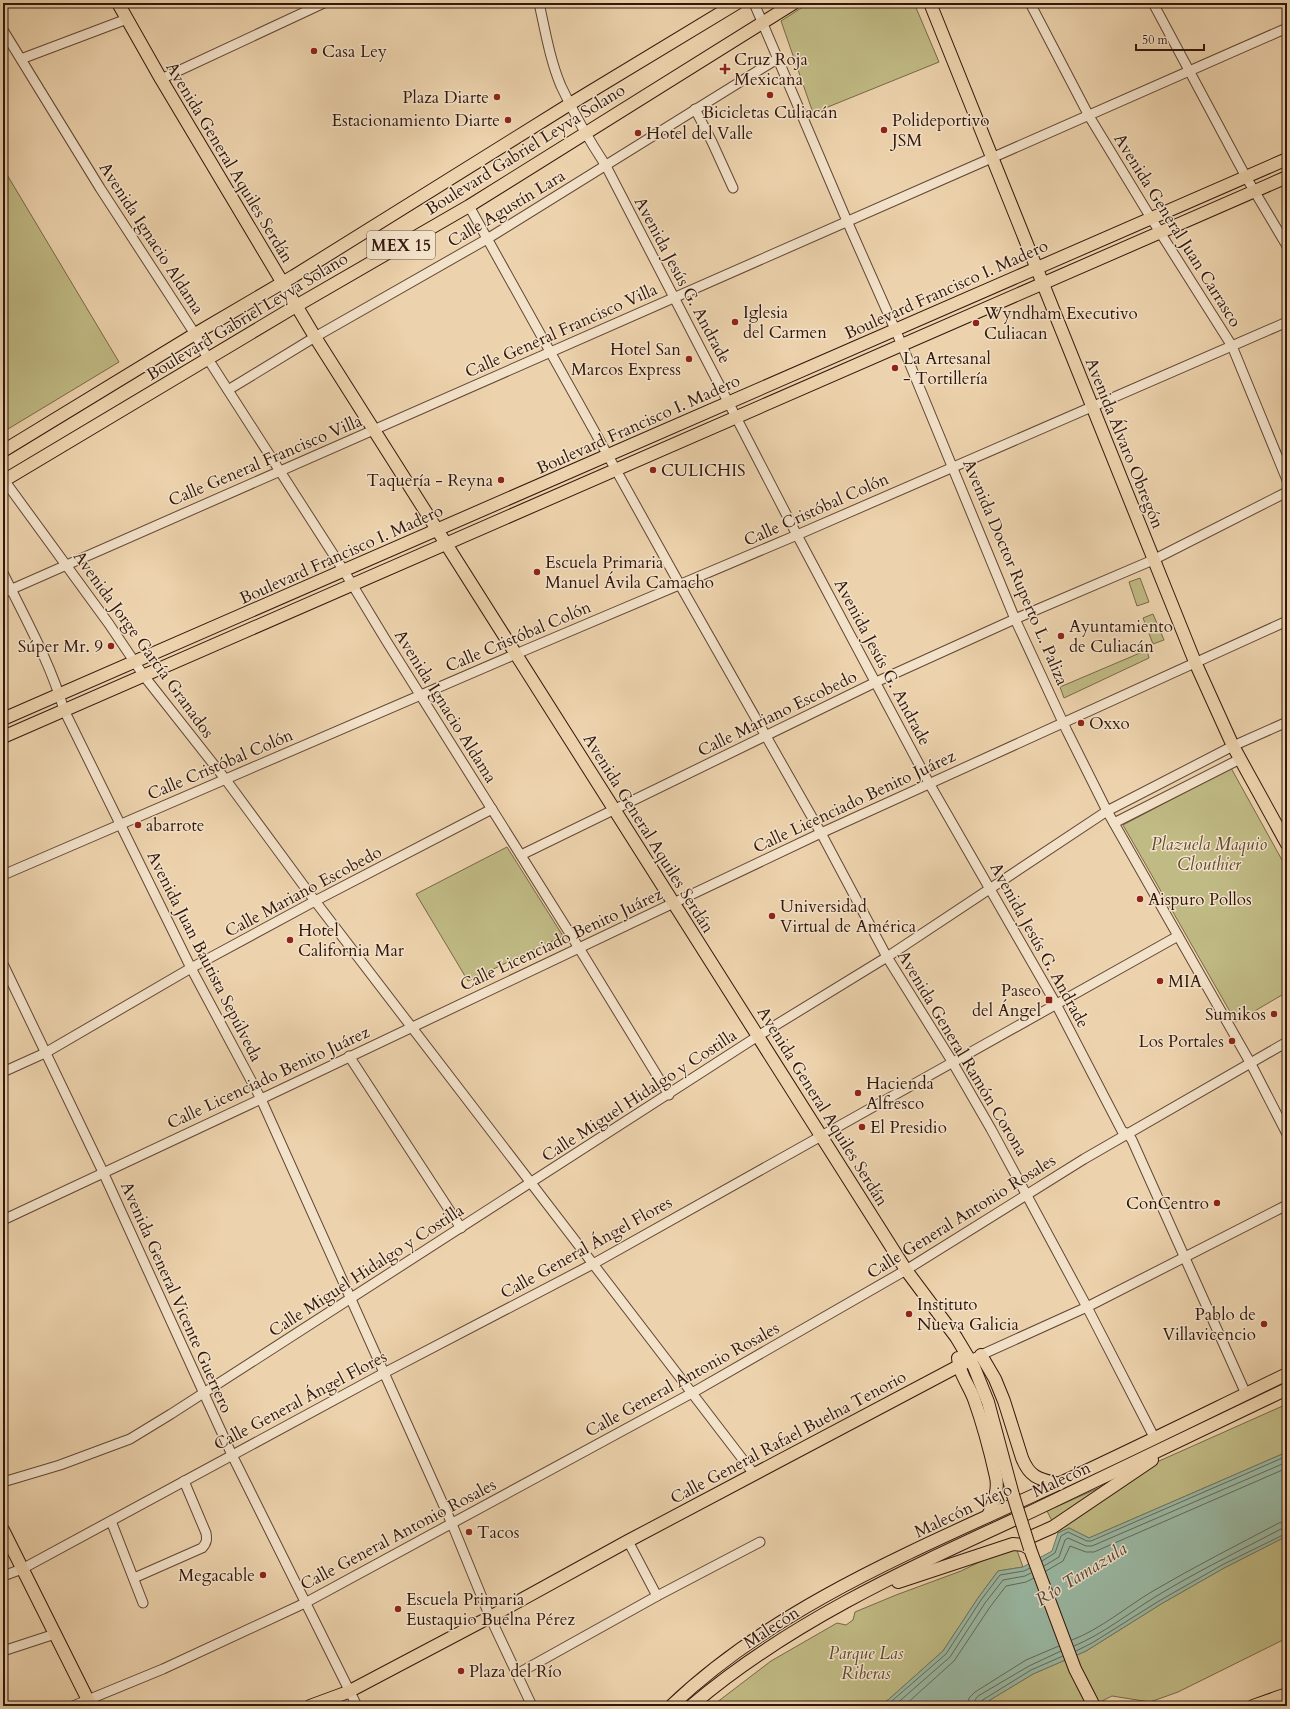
<svg xmlns="http://www.w3.org/2000/svg" width="1290" height="1709" font-family="Cardo,serif">
	<style>
		.green { fill: #c0ba84; stroke: #796848 }
		.water { fill: #9ab9a4; stroke: #707867 }
		.lines { fill: none; stroke-linecap: round; stroke-linejoin: round }
		.shore { stroke: #666858; stroke-width: 1 }
		.minor-casing { stroke: #614634; stroke-width: 11 }
		.major-casing { stroke: #32170b; stroke-width: 14 }
		.minor { stroke: #f3e2ca; stroke-width: 9 }
		.major { stroke: #edd3ad; stroke-width: 12 }
		.major-bridge-casing { stroke: #32170b; stroke-width: 14; stroke-linecap: butt }
		.major-bridge { stroke: #edd3ad; stroke-width: 12 }
		.poi-dot { fill: #8f2418; stroke: #f3e2ca; stroke-width: 1.5 }
		.labels { text-anchor: middle; stroke-width: 3; stroke-linejoin: round; paint-order: stroke }
		.shield { fill: #f3e2ca; stroke: #6c5444; stroke-width: 1 }
		.shield-label { font-size: 16px; font-weight: bold; fill: #32170b }
		.poi-label { font-size: 17px; fill: #32170b; stroke: #f3e2ca; text-anchor: start }
		.street-label { font-size: 17px; fill: #32170b; stroke: #f3e2ca }
		.park-label { font-size: 17px; font-style: italic; fill: #5d482f; stroke: #f3e2ca }
		.water-label { font-size: 18px; font-style: italic; fill: #514839; stroke: #f3e2ca }
	</style>
	<rect width="100%" height="100%" fill="#edd3ad"/>
	<filter id="stains"><feTurbulence type="fractalNoise" baseFrequency=".005" numOctaves="4"/><feColorMatrix values="0 0 0 0 .2 0 0 0 0 .09 0 0 0 0 .02 0 0 0 .5 -.17"/></filter>
	<radialGradient id="worn" r=".72"><stop offset=".6" stop-color="#630" stop-opacity="0"/><stop offset="1" stop-color="#630" stop-opacity=".3"/></radialGradient>
	<g class="green">
		<path d="M 809,3 L 914,3 L 939,62 L 813,113 L 781,21 Z"/>
		<path d="M 3,168 L 119,362 L 3,432 Z"/>
		<path d="M 1140,578 L 1149,602 L 1137,606 L 1129,582 Z"/>
		<path d="M 1153,614 L 1164,640 L 1153,644 L 1143,618 Z"/>
		<path d="M 1147,650 L 1149,658 L 1064,698 L 1060,687 Z"/>
		<path d="M 1231,768 L 1287,869 L 1287,992 L 1236,1022 L 1123,825 Z"/>
		<path d="M 507,847 L 563,936 L 468,981 L 416,894 Z"/>
		<path d="M 1287,1404 L 1287,1452 L 1089,1538 L 1069,1528 L 1058,1533 L 1047,1511 Z"/>
		<path d="M 1287,1536 L 1287,1638 L 1178,1692 L 1150,1702 L 1112,1696 L 1092,1706 L 980,1706 L 1033,1674 L 1086,1651 L 1161,1604 L 1224,1568 Z"/>
		<path d="M 1015,1545 L 1023,1567 L 998,1571 L 978,1598 L 943,1651 L 888,1700 L 878,1706 L 712,1706 L 771,1661 L 837,1623 L 846,1625 L 853,1620 L 855,1612 L 896,1595 L 961,1571 Z"/>
	</g>
	<path class="water" d="M 1287,1452 L 1287,1536 L 1224,1568 L 1161,1604 L 1086,1651 L 1033,1674 L 980,1706 L 878,1706 L 888,1700 L 943,1651 L 978,1598 L 998,1571 L 1023,1567 L 1052,1551 L 1058,1533 L 1069,1528 L 1089,1538 Z"/>
	<g class="lines">
		<g class="shore">
			<path d="M 1042,1561 L 1055,1553 L 1061,1536 L 1068,1532 L 1087,1541 L 1091,1541 L 1287,1456"/>
			<path d="M 1044,1566 L 1059,1557 L 1065,1540 L 1068,1538 L 1086,1546 L 1092,1546 L 1287,1462"/>
			<path d="M 1046,1571 L 1063,1561 L 1070,1546 L 1086,1552 L 1094,1552 L 1287,1468"/>
			<path d="M 1072,1640 C 1101,1629 1126,1607 1153,1591 C 1194,1567 1237,1545 1279,1523 L 1287,1522"/>
			<path d="M 1074,1646 C 1103,1634 1129,1613 1155,1597 C 1196,1572 1239,1551 1281,1529 L 1287,1528"/>
			<path d="M 1076,1651 L 1092,1643 L 1159,1601 L 1222,1565 L 1287,1533"/>
			<path d="M 886,1706 L 946,1654 L 981,1600 L 1000,1575 L 1024,1571 L 1030,1568"/>
			<path d="M 894,1706 L 950,1657 L 985,1603 L 1003,1580 L 1025,1576 L 1031,1573"/>
			<path d="M 904,1706 L 954,1661 L 990,1607 L 1006,1586 L 1026,1582 L 1034,1578"/>
			<path d="M 968,1706 L 969,1698 L 975,1692 L 1026,1660 L 1059,1646"/>
			<path d="M 974,1706 L 975,1700 L 978,1696 L 1029,1666 L 1061,1651"/>
			<path d="M 979,1706 L 981,1701 L 1031,1670 L 1063,1656"/>
		</g>
		<defs>
			<g id="minor">
				<path d="M 539,3 C 545,30 550,60 561,86 C 574,114 589,140 606,166 L 797,535 L 929,783 L 1056,1004 L 1122,1131 L 1128,1134 L 1132,1140 L 1246,1394"/>
				<path d="M 754,3 L 847,221 L 902,345 L 1015,619 L 1067,731 L 1107,811 L 1251,1064 L 1287,1134"/>
				<path d="M 1030,3 L 1089,116 L 1151,218 L 1232,346 L 1287,480"/>
				<path d="M 1153,3 L 1246,177 L 1287,246"/>
				<path d="M 3,30 L 100,188 L 195,334 L 208,359 L 344,571 L 387,642 L 579,948 L 669,1095"/>
				<path d="M 21,59 L 127,19"/>
				<path d="M 161,79 L 324,3"/>
				<path d="M 695,109 L 712,142 L 733,188"/>
				<path d="M 469,206 L 680,585 L 821,833 L 887,957 L 950,1058 L 991,1129 L 1087,1307 L 1154,1437"/>
				<path d="M 228,390 L 315,337 L 487,239 L 777,59"/>
				<path d="M 4,480 L 109,624 L 144,676 L 226,780 L 315,901 L 754,1474"/>
				<path d="M 3,573 C 25,618 50,662 64,710 L 191,968 L 261,1099 L 452,1524 L 490,1617 L 532,1706"/>
				<path d="M 3,593 L 1287,28"/>
				<path d="M 1114,823 L 1240,759"/>
				<path d="M 521,855 L 876,682 L 1015,619 L 1153,560 L 1287,492"/>
				<path d="M 3,875 L 516,654 L 797,535 L 1287,322"/>
				<path d="M 3,964 L 103,1172 L 232,1455 L 357,1706"/>
				<path d="M 349,1056 L 461,1228"/>
				<path d="M 3,1072 L 45,1053 L 191,968 L 315,901 L 492,809"/>
				<path d="M 3,1220 L 261,1099 L 821,833 L 1287,621"/>
				<path d="M 970,1360 L 1087,1307 L 1287,1205"/>
				<path d="M 3,1482 L 60,1465 L 130,1439 L 171,1414 L 758,1036 L 887,957 L 1107,811 L 1233,746 L 1287,722"/>
				<path d="M 111,1521 L 143,1603"/>
				<path d="M 628,1541 L 657,1596"/>
				<path d="M 3,1576 L 22,1569 L 384,1373 L 593,1264 L 1178,936"/>
				<path d="M 134,1578 L 202,1548 C 207,1543 207,1539 206,1533 L 184,1481"/>
				<path d="M 3,1651 L 55,1634"/>
				<path d="M 517,1674 L 657,1596 L 760,1542"/>
				<path d="M 73,1706 L 163,1669 L 305,1603 L 692,1393 L 906,1270 L 1084,1159 L 1287,1042"/>
			</g>
			<g id="major">
				<path d="M 118,3 L 161,79 L 315,337 L 906,1270 L 956,1337 L 974,1367 L 988,1402 L 1013,1495"/>
				<path d="M 930,3 L 1195,662 L 1233,746 L 1287,844"/>
				<path d="M 3,451 L 195,334 L 294,276 L 570,104 L 737,3"/>
				<path d="M 3,481 L 296,306 L 469,206 L 794,3"/>
				<path d="M 3,719 L 1287,159"/>
				<path d="M 3,737 L 1287,177"/>
				<path d="M 981,1355 L 995,1379 L 1004,1401 L 1022,1458 C 1030,1478 1039,1479 1059,1484"/>
				<path d="M 958,1358 C 959,1374 969,1385 974,1399 C 983,1424 990,1450 996,1477 C 999,1491 993,1503 988,1516"/>
				<path d="M 3,1530 L 91,1706"/>
				<path d="M 1026,1539 L 1053,1527 L 1152,1460"/>
				<path d="M 898,1582 L 1013,1544 L 1023,1545 L 1030,1549 L 1075,1669 L 1094,1706"/>
				<path d="M 310,1706 L 348,1692 L 490,1617 L 628,1541 L 970,1360"/>
				<path d="M 671,1706 C 773,1609 906,1554 1032,1496 C 1118,1457 1202,1415 1287,1374"/>
				<path d="M 691,1706 C 788,1623 905,1570 1020,1517 C 1109,1475 1198,1432 1287,1389"/>
				<path d="M 1253,1706 L 1284,1695 L 1287,1695"/>
			</g>
		</defs>
		<use href="#minor" class="minor-casing"/>
		<use href="#major" class="major-casing"/>
		<use href="#minor" class="minor"/>
		<use href="#major" class="major"/>
		<defs>
			<path id="major-bridge" d="M 1013,1495 L 1030,1549"/>
		</defs>
		<use href="#major-bridge" class="major-bridge-casing"/>
		<use href="#major-bridge" class="major-bridge"/>
	</g>
	<g class="poi-dot">
		<circle cx="314" cy="51" r="4"/>
		<path d="M723 63h4v4h4v4h-4v4h-4v-4h-4v-4h4z"/>
		<circle cx="770" cy="95" r="4"/>
		<circle cx="497" cy="97" r="4"/>
		<circle cx="508" cy="120" r="4"/>
		<circle cx="884" cy="130" r="4"/>
		<circle cx="638" cy="133" r="4"/>
		<circle cx="735" cy="322" r="4"/>
		<circle cx="976" cy="323" r="4"/>
		<circle cx="689" cy="359" r="4"/>
		<circle cx="895" cy="368" r="4"/>
		<circle cx="653" cy="470" r="4"/>
		<circle cx="501" cy="480" r="4"/>
		<circle cx="537" cy="572" r="4"/>
		<circle cx="1061" cy="636" r="4"/>
		<circle cx="111" cy="646" r="4"/>
		<circle cx="1081" cy="723" r="4"/>
		<circle cx="138" cy="825" r="4"/>
		<circle cx="1140" cy="899" r="4"/>
		<circle cx="772" cy="916" r="4"/>
		<circle cx="290" cy="940" r="4"/>
		<circle cx="1160" cy="981" r="4"/>
		<rect x="1045" y="996" width="8" height="8" rx="2"/>
		<circle cx="1274" cy="1014" r="4"/>
		<circle cx="1232" cy="1041" r="4"/>
		<circle cx="858" cy="1093" r="4"/>
		<circle cx="862" cy="1127" r="4"/>
		<circle cx="1217" cy="1203" r="4"/>
		<circle cx="909" cy="1314" r="4"/>
		<circle cx="1264" cy="1324" r="4"/>
		<circle cx="469" cy="1532" r="4"/>
		<circle cx="263" cy="1575" r="4"/>
		<circle cx="398" cy="1609" r="4"/>
		<circle cx="461" cy="1671" r="4"/>
	</g>
	<g class="labels">
		<rect class="shield" x="367" y="231" width="68" height="28" rx="3"/>
		<g class="shield-label">
			<text x="401" y="251">MEX 15</text>
		</g>
		<g class="poi-label">
			<text x="322" y="57">Casa Ley</text>
			<text x="734" y="65">Cruz Roja<tspan x="734" dy="20">Mexicana</tspan></text>
			<text x="489" y="103" text-anchor="end">Plaza Diarte</text>
			<text x="770" y="118" text-anchor="middle">Bicicletas Culiacán</text>
			<text x="500" y="126" text-anchor="end">Estacionamiento Diarte</text>
			<text x="892" y="126">Polideportivo<tspan x="892" dy="20">JSM</tspan></text>
			<text x="646" y="139">Hotel del Valle</text>
			<text x="743" y="318">Iglesia<tspan x="743" dy="20">del Carmen</tspan></text>
			<text x="984" y="319">Wyndham Executivo<tspan x="984" dy="20">Culiacan</tspan></text>
			<text x="681" y="355" text-anchor="end">Hotel San<tspan x="681" dy="20">Marcos Express</tspan></text>
			<text x="903" y="364">La Artesanal<tspan x="903" dy="20">- Tortillería</tspan></text>
			<text x="661" y="476">CULICHIS</text>
			<text x="493" y="486" text-anchor="end">Taquería - Reyna</text>
			<text x="545" y="568">Escuela Primaria<tspan x="545" dy="20">Manuel Ávila Camacho</tspan></text>
			<text x="1069" y="632">Ayuntamiento<tspan x="1069" dy="20">de Culiacán</tspan></text>
			<text x="103" y="652" text-anchor="end">Súper Mr. 9</text>
			<text x="1089" y="729">Oxxo</text>
			<text x="146" y="831">abarrote</text>
			<text x="1148" y="905">Aispuro Pollos</text>
			<text x="780" y="912">Universidad<tspan x="780" dy="20">Virtual de América</tspan></text>
			<text x="298" y="936">Hotel<tspan x="298" dy="20">California Mar</tspan></text>
			<text x="1168" y="987">MIA</text>
			<text x="1041" y="996" text-anchor="end">Paseo<tspan x="1041" dy="20">del Ángel</tspan></text>
			<text x="1266" y="1020" text-anchor="end">Sumikos</text>
			<text x="1224" y="1047" text-anchor="end">Los Portales</text>
			<text x="866" y="1089">Hacienda<tspan x="866" dy="20">Alfresco</tspan></text>
			<text x="870" y="1133">El Presidio</text>
			<text x="1209" y="1209" text-anchor="end">ConCentro</text>
			<text x="917" y="1310">Instituto<tspan x="917" dy="20">Nueva Galicia</tspan></text>
			<text x="1256" y="1320" text-anchor="end">Pablo de<tspan x="1256" dy="20">Villavicencio</tspan></text>
			<text x="477" y="1538">Tacos</text>
			<text x="255" y="1581" text-anchor="end">Megacable</text>
			<text x="406" y="1605">Escuela Primaria<tspan x="406" dy="20">Eustaquio Buelna Pérez</tspan></text>
			<text x="469" y="1677">Plaza del Río</text>
		</g>
		<g class="street-label">
			<text transform="translate(525 149) rotate(-32)" y="6">Boulevard Gabriel Leyva Solano</text>
			<text transform="translate(230 162) rotate(59)" y="6">Avenida General Aquiles Serdán</text>
			<text transform="translate(506 208) rotate(-31)" y="6">Calle Agustín Lara</text>
			<text transform="translate(1178 230) rotate(58)" y="6">Avenida General Juan Carrasco</text>
			<text transform="translate(152 238) rotate(57)" y="6">Avenida Ignacio Aldama</text>
			<text transform="translate(683 280) rotate(62)" y="6">Avenida Jesús G. Andrade</text>
			<text transform="translate(946 289) rotate(-24)" y="6">Boulevard Francisco I. Madero</text>
			<text transform="translate(247 316) rotate(-31)" y="6">Boulevard Gabriel Leyva Solano</text>
			<text transform="translate(561 330) rotate(-24)" y="6">Calle General Francisco Villa</text>
			<text transform="translate(638 424) rotate(-24)" y="6">Boulevard Francisco I. Madero</text>
			<text transform="translate(1125 443) rotate(68)" y="6">Avenida Álvaro Obregón</text>
			<text transform="translate(265 460) rotate(-23)" y="6">Calle General Francisco Villa</text>
			<text transform="translate(816 509) rotate(-24)" y="6">Calle Cristóbal Colón</text>
			<text transform="translate(341 554) rotate(-24)" y="6">Boulevard Francisco I. Madero</text>
			<text transform="translate(1016 572) rotate(67)" y="6">Avenida Doctor Ruperto L. Paliza</text>
			<text transform="translate(518 636) rotate(-23)" y="6">Calle Cristóbal Colón</text>
			<text transform="translate(144 644) rotate(54)" y="6">Avenida Jorge García Granados</text>
			<text transform="translate(883 662) rotate(62)" y="6">Avenida Jesús G. Andrade</text>
			<text transform="translate(446 706) rotate(58)" y="6">Avenida Ignacio Aldama</text>
			<text transform="translate(777 713) rotate(-26)" y="6">Calle Mariano Escobedo</text>
			<text transform="translate(220 764) rotate(-23)" y="6">Calle Cristóbal Colón</text>
			<text transform="translate(854 801) rotate(-25)" y="6">Calle Licenciado Benito Juárez</text>
			<text transform="translate(649 833) rotate(58)" y="6">Avenida General Aquiles Serdán</text>
			<text transform="translate(303 891) rotate(-28)" y="6">Calle Mariano Escobedo</text>
			<text transform="translate(561 939) rotate(-25)" y="6">Calle Licenciado Benito Juárez</text>
			<text transform="translate(1040 945) rotate(61)" y="6">Avenida Jesús G. Andrade</text>
			<text transform="translate(205 956) rotate(63)" y="6">Avenida Juan Bautista Sepúlveda</text>
			<text transform="translate(963 1053) rotate(59)" y="6">Avenida General Ramón Corona</text>
			<text transform="translate(268 1077) rotate(-25)" y="6">Calle Licenciado Benito Juárez</text>
			<text transform="translate(639 1095) rotate(-33)" y="6">Calle Miguel Hidalgo y Costilla</text>
			<text transform="translate(823 1106) rotate(58)" y="6">Avenida General Aquiles Serdán</text>
			<text transform="translate(961 1216) rotate(-32)" y="6">Calle General Antonio Rosales</text>
			<text transform="translate(586 1247) rotate(-29)" y="6">Calle General Ángel Flores</text>
			<text transform="translate(366 1270) rotate(-33)" y="6">Calle Miguel Hidalgo y Costilla</text>
			<text transform="translate(177 1297) rotate(66)" y="6">Avenida General Vicente Guerrero</text>
			<text transform="translate(682 1379) rotate(-29)" y="6">Calle General Antonio Rosales</text>
			<text transform="translate(300 1400) rotate(-28)" y="6">Calle General Ángel Flores</text>
			<text transform="translate(788 1437) rotate(-28)" y="6">Calle General Rafael Buelna Tenorio</text>
			<text transform="translate(1061 1479) rotate(-25)" y="6">Malecón</text>
			<text transform="translate(963 1510) rotate(-25)" y="6">Malecón Viejo</text>
			<text transform="translate(398 1534) rotate(-28)" y="6">Calle General Antonio Rosales</text>
			<text transform="translate(771 1627) rotate(-33)" y="6">Malecón</text>
		</g>
		<g class="park-label">
			<text x="1209" y="850">Plazuela Maquio<tspan x="1209" dy="20">Clouthier</tspan></text>
			<text x="866" y="1659">Parque Las<tspan x="866" dy="20">Riberas</tspan></text>
		</g>
		<g class="water-label">
			<text transform="translate(1081 1574) rotate(-32)" y="6">Río Tamazula</text>
		</g>
	</g>
	<rect width="1290" height="1709" fill="none" stroke="#edd3ad" stroke-width="16"/>
	<rect x="4" y="4" width="1282" height="1701" fill="none" stroke="#32170b" stroke-width="2"/>
	<rect x="8" y="8" width="1274" height="1693" fill="none" stroke="#32170b"/>
	<path d="M1136 44v6h68v-6" fill="none" stroke="#32170b" stroke-width="2"/>
	<text x="1142" y="44" font-size="12" fill="#32170b" stroke="#f3e2ca" stroke-width="3" paint-order="stroke">50 m</text>
	<rect width="100%" height="100%" filter="url(#stains)"/>
	<rect width="100%" height="100%" fill="url(#worn)"/>
</svg>
